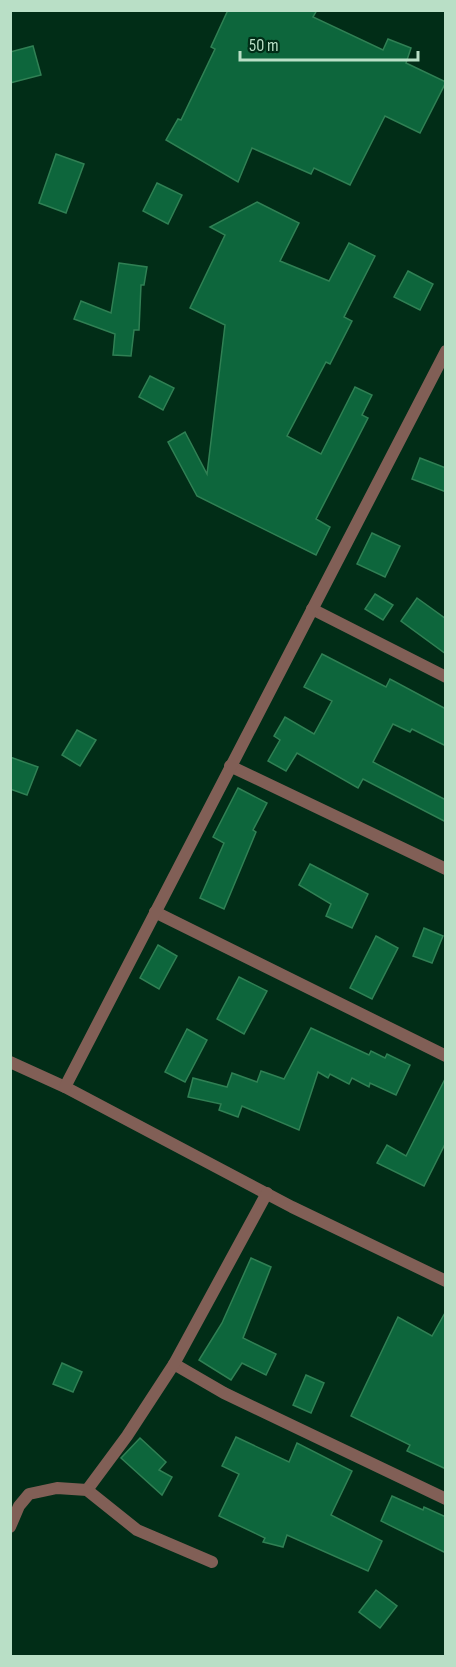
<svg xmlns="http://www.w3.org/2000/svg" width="456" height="1667" font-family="'Sofia Sans Condensed',sans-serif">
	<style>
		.building { fill: #0d663c; stroke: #308054; stroke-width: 1.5 }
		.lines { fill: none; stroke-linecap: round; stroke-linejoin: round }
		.minor { stroke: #815f56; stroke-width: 12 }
	</style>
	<rect width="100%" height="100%" fill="#012d17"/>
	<g class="building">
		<path d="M 228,10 L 317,10 L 313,17 L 383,50 L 388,39 L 411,48 L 406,63 L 446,82 L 420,133 L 385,116 L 350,185 L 314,168 L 311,174 L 252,148 L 238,182 L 166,140 L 178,119 L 181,120 L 215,49 L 211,47 Z"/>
		<path d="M 33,46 L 41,75 L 10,83 L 10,52 Z"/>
		<path d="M 56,154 L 84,164 L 66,213 L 39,203 Z"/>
		<path d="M 157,183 L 182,195 L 168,224 L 143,211 Z"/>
		<path d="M 257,202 L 299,223 L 280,261 L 329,281 L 349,243 L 375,256 L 344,317 L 352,321 L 330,364 L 326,362 L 287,436 L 321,454 L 355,387 L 372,395 L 362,415 L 368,418 L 316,519 L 330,527 L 316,555 L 197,496 L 168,442 L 185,432 L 207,474 L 225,325 L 190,308 L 225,235 L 210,227 Z"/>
		<path d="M 119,263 L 147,267 L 144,285 L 141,285 L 139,330 L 134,330 L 131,356 L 113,355 L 115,334 L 74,319 L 81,301 L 111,313 Z"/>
		<path d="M 408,271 L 433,284 L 420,310 L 394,297 Z"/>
		<path d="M 150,376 L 174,388 L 163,410 L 139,397 Z"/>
		<path d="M 420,458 L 446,468 L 446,492 L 412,479 Z"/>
		<path d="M 372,533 L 400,546 L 385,577 L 357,564 Z"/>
		<path d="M 375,594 L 393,605 L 383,620 L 365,609 Z"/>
		<path d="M 417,598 L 446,619 L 446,654 L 401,621 Z"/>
		<path d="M 322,654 L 386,687 L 390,679 L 446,709 L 446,746 L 412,729 L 410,732 L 393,724 L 373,762 L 446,800 L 446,822 L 363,779 L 358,788 L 297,753 L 286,771 L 268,761 L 280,740 L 274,736 L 285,717 L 314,734 L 332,701 L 304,687 Z"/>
		<path d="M 77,730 L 96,740 L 80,766 L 62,755 Z"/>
		<path d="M 10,757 L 38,767 L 27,795 L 10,789 Z"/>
		<path d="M 238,788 L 267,803 L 253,830 L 256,832 L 224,909 L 200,898 L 224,843 L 213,837 Z"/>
		<path d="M 310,864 L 368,894 L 352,928 L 326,916 L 331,904 L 299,885 Z"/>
		<path d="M 424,928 L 443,936 L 432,963 L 413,956 Z"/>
		<path d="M 376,936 L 398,948 L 372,999 L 350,988 Z"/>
		<path d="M 158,945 L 177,956 L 159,989 L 140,978 Z"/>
		<path d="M 239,977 L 267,991 L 244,1034 L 217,1019 Z"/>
		<path d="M 311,1028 L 369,1055 L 371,1051 L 385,1058 L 387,1054 L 410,1065 L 396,1095 L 370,1083 L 369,1087 L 352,1078 L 349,1084 L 330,1074 L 328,1078 L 318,1072 L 299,1130 L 242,1106 L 238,1117 L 219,1110 L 221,1104 L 188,1097 L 193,1078 L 227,1087 L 232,1073 L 257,1082 L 261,1071 L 284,1079 Z"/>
		<path d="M 187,1029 L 207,1040 L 185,1082 L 165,1072 Z"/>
		<path d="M 446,1077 L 446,1142 L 424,1186 L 377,1163 L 387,1145 L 406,1156 Z"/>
		<path d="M 251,1258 L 271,1267 L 243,1338 L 276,1354 L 266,1375 L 242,1363 L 231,1380 L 199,1360 L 222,1323 Z"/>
		<path d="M 446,1311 L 446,1469 L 407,1451 L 410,1445 L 351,1416 L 398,1317 L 432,1336 Z"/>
		<path d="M 62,1363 L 82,1372 L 73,1392 L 53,1384 Z"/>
		<path d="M 306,1375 L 324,1383 L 311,1413 L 293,1405 Z"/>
		<path d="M 236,1437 L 289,1462 L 297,1443 L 352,1471 L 331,1515 L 382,1541 L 368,1571 L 287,1535 L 283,1547 L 263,1542 L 265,1538 L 219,1516 L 239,1474 L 222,1466 Z"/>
		<path d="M 140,1438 L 166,1462 L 159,1470 L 172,1477 L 162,1495 L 121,1458 Z"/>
		<path d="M 392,1496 L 423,1510 L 424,1507 L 446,1517 L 446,1553 L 381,1521 Z"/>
		<path d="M 376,1590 L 397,1606 L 380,1628 L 359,1612 Z"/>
	</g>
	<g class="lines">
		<g class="minor">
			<path d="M 312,609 L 446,677"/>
			<path d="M 230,766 L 446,869"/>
			<path d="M 155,912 L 446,1056"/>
			<path d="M 10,1062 L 65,1087 L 292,1207 L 446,1281"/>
			<path d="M 65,1087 L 446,351"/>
			<path d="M 174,1364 L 224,1393 L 446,1499"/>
			<path d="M 87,1490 L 127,1436 L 174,1364 L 267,1193"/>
			<path d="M 10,1527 L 19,1506 L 29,1494 L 57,1488 L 87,1490 L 137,1530 L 212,1562"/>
		</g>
	</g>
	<rect width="456" height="1667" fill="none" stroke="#b9dfc6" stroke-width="24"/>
	<path d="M240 51v9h178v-9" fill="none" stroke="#b9dfc6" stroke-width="3"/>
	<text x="249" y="51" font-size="18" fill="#b9dfc6" stroke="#012d17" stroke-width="4.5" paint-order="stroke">50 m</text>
</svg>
